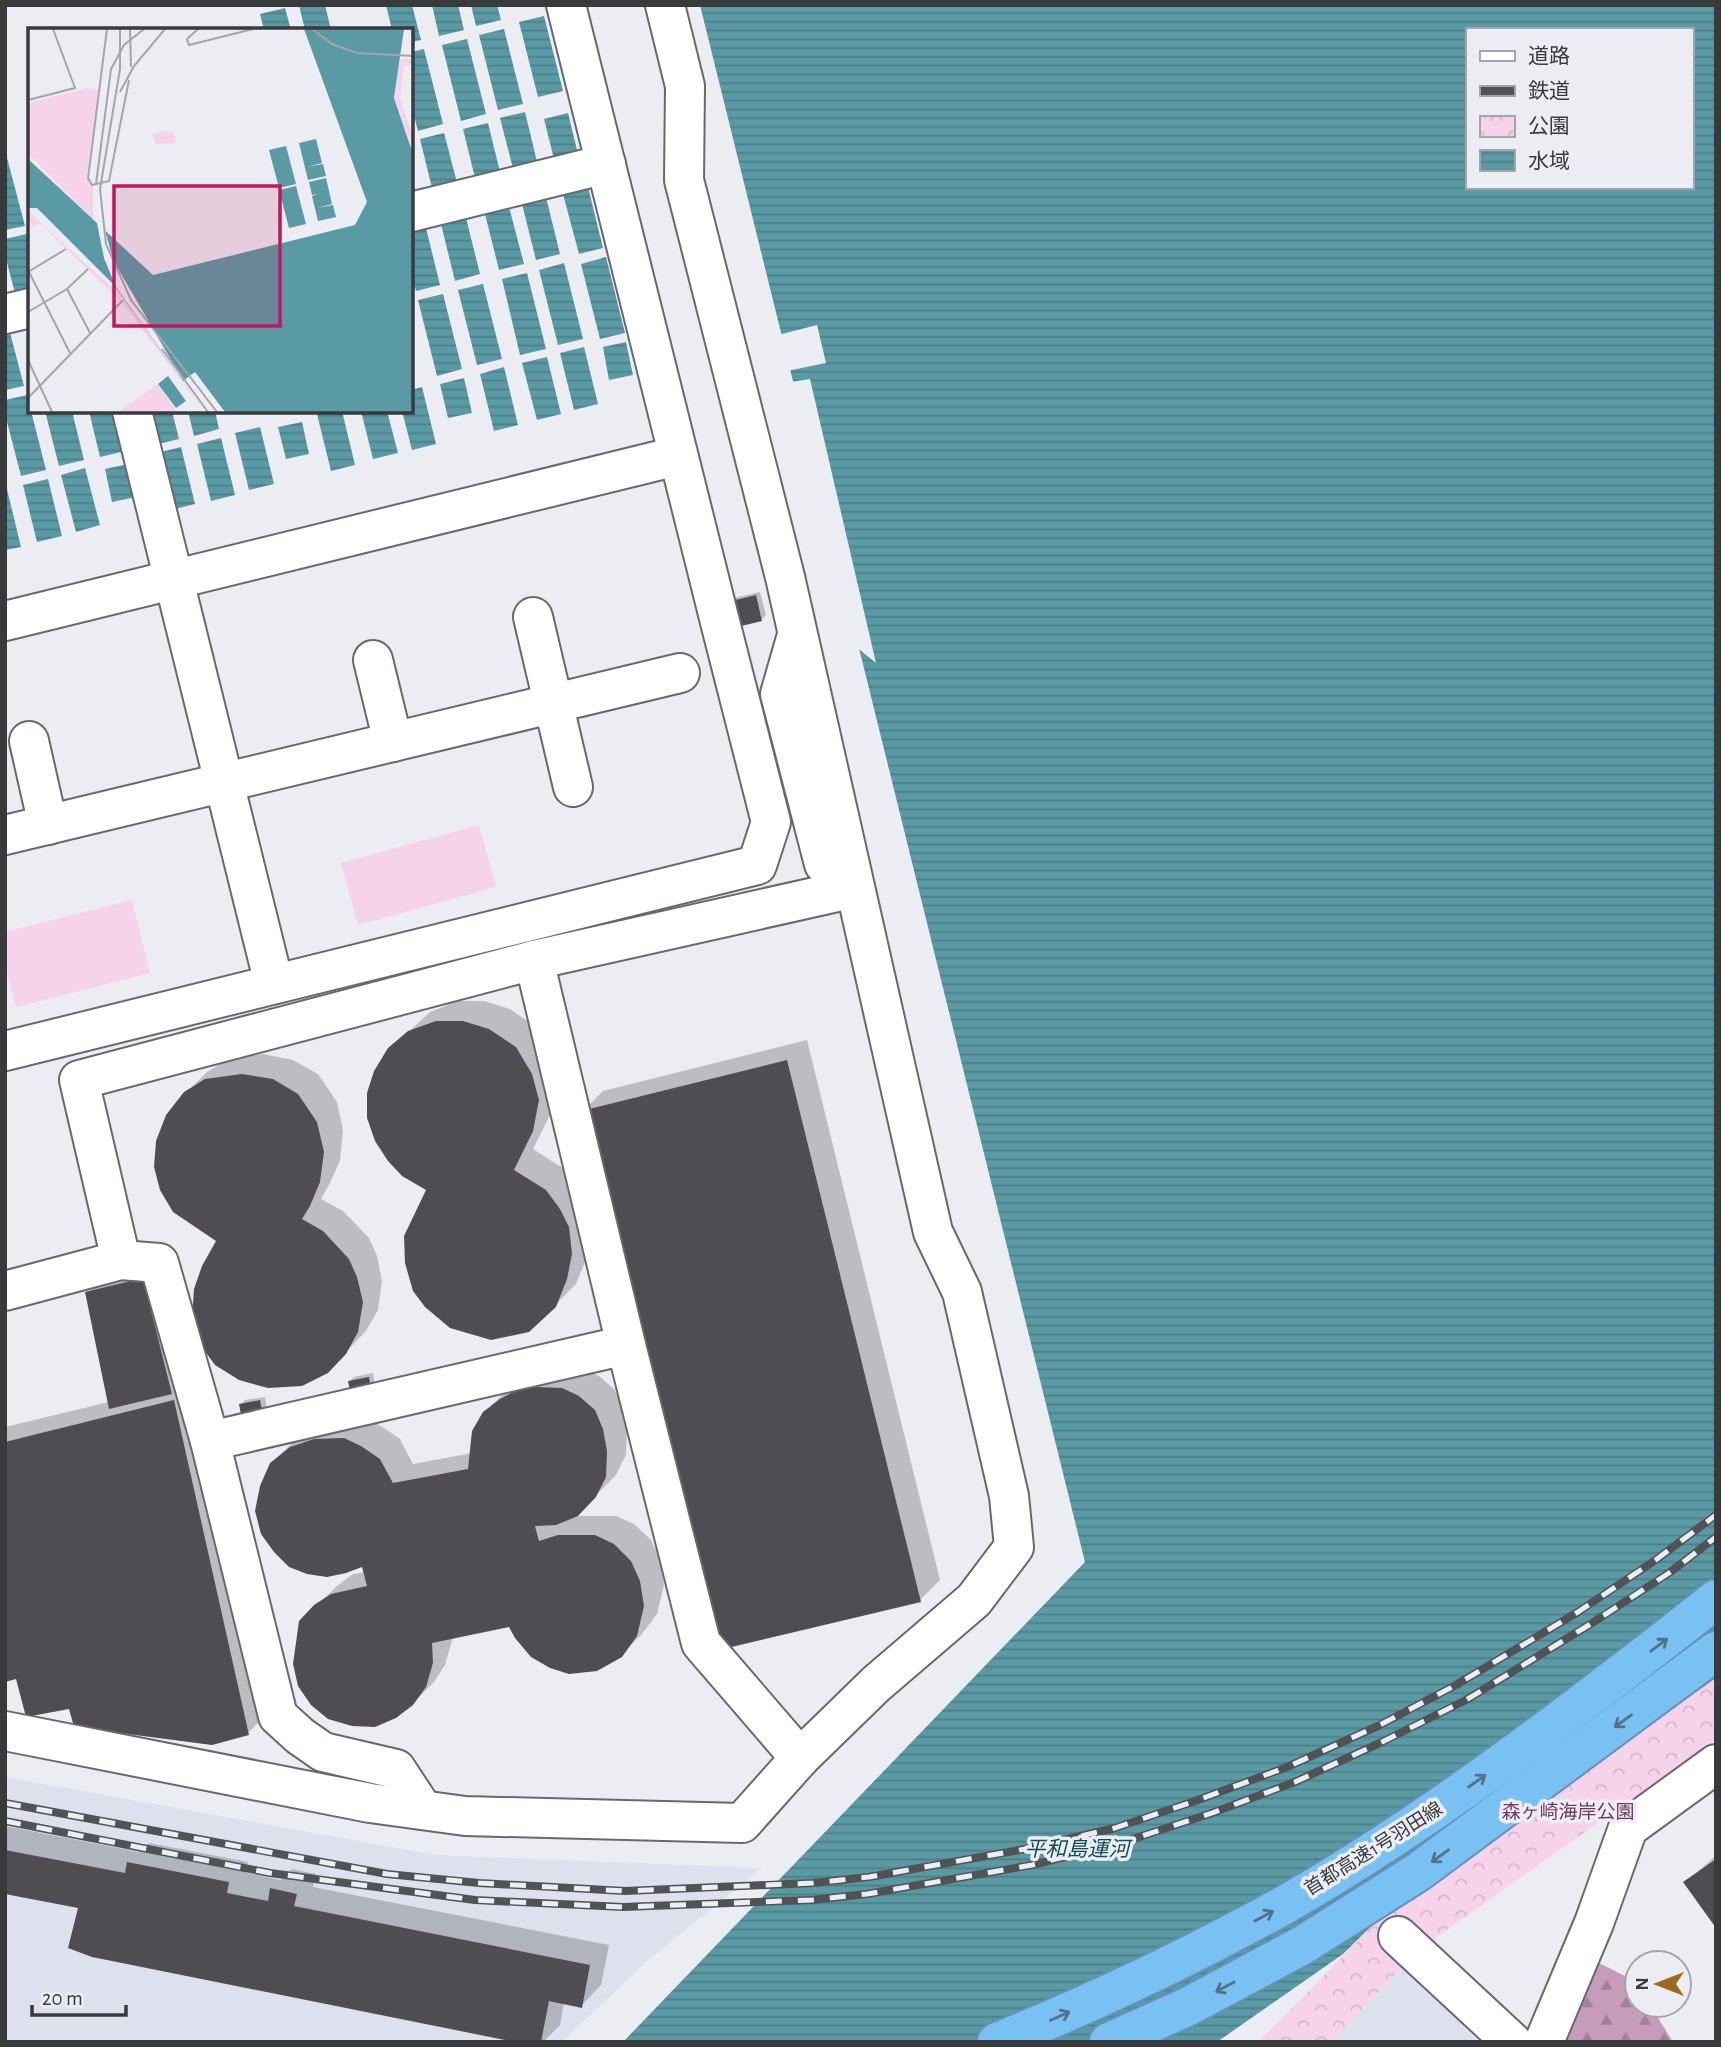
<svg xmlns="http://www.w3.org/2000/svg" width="1721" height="2047" font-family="'Alegreya Sans','Noto Sans JP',sans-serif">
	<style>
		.built { fill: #dde1ed }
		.forest { fill: url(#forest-firs) }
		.park { fill: url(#park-crowns) }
		.pitch { fill: #f6d3eb }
		.water { fill: url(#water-rules); fill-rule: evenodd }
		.pier { fill: #ebedf3 }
		.shadow { fill: #0003 }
		.building { fill: #4f4d52 }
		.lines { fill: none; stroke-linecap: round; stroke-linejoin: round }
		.minor-casing { stroke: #67696e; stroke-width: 42 }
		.highway-casing { stroke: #6392b3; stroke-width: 42 }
		.minor { stroke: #fff; stroke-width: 38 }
		.highway { stroke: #7ac1f3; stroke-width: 38 }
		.rail-casing { stroke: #505254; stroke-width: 8 }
		.rail { stroke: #ebedf3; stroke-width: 5; stroke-dasharray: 16; stroke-linecap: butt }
		.oneway { stroke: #537085 }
		.labels { text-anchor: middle; stroke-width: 7; stroke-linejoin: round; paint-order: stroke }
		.park-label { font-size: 19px; fill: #713963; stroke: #ebedf3 }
		.street-label { font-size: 19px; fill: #393a3c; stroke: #ebedf3 }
		.water-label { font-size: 21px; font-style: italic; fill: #124c54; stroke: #ebedf3 }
		.inset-road { fill: none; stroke: #a4a5aa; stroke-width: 2 }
		.view { fill: #c2185b; fill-opacity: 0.15; stroke: #c2185b; stroke-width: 3.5 }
		.inset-edge { fill: none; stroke: #393a3c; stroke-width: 3.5 }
	</style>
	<defs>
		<pattern id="forest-firs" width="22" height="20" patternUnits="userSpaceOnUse" patternTransform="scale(1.75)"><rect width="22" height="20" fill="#c79bba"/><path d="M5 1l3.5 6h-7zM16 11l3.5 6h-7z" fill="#a37f98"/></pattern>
		<pattern id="park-crowns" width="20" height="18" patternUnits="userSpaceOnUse" patternTransform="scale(1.75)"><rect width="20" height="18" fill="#f6d3eb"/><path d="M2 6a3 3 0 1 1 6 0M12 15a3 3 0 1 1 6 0" fill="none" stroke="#d4b6ca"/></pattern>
		<pattern id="water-rules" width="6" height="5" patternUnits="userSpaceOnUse" patternTransform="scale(1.75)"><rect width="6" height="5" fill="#5a9aa4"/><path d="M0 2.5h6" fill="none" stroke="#4b7f87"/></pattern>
	</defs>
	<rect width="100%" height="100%" fill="#ebedf3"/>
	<g class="built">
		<path d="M 5,1777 L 435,1855 L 762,1868 L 647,1961 L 562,2042 L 5,2042 Z"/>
		<path d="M 1404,1966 L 1479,2042 L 1330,2042 Z"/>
	</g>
	<path class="forest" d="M 1599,1963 L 1633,1980 L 1637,1985 L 1637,2005 L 1650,2005 L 1673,2042 L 1565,2042 Z"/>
	<path class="park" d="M 1716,1678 L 1716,1739 L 1434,1939 L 1404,1966 L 1330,2042 L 1259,2042 L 1387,1911 Z"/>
	<g class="pitch">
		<path d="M 479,825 L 496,887 L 358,925 L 341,863 Z"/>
		<path d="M 132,900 L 150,973 L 16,1007 L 5,964 L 5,932 Z"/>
	</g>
	<g class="water">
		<path d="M 299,5 L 325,5 L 331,30 L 305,30 Z"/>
		<path d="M 386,5 L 412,5 L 421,40 L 411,42 L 411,30 L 392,30 Z"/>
		<path d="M 432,5 L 458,5 L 464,30 L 439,36 Z"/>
		<path d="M 471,5 L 497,5 L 501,20 L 476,26 Z"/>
		<path d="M 700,5 L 1716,5 L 1716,1678 L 1387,1911 L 1343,1954 L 1217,2042 L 623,2042 L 1085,1562 ZM 1467,30 L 1691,30 L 1691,187 L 1467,187 Z"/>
		<path d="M 285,8 L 291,30 L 264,30 L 260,14 Z"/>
		<path d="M 544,16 L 563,91 L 538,97 L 519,22 Z"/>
		<path d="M 504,29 L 523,104 L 498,110 L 479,35 Z"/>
		<path d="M 467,39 L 486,114 L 461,121 L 442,45 Z"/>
		<path d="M 424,49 L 443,124 L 418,131 L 411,105 L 411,52 Z"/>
		<path d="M 525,112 L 539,170 L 515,176 L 500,118 Z"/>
		<path d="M 568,113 L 578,154 L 554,159 L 544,119 Z"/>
		<path d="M 488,123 L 502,180 L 477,186 L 463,129 Z"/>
		<path d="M 444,133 L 459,190 L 434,196 L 420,139 Z"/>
		<path d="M 5,150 L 25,226 L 5,230 Z"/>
		<path d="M 588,187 L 603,248 L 579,254 L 563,194 Z"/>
		<path d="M 545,193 L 560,254 L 536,260 L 521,200 Z"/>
		<path d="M 508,203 L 524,264 L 499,270 L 484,210 Z"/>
		<path d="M 465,214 L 480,274 L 455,281 L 440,220 Z"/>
		<path d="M 425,224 L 440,285 L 416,291 L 411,274 L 411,228 Z"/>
		<path d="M 26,234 L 30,248 L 30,294 L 16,297 L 5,255 L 5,239 Z"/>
		<path d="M 606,257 L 625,333 L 600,339 L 581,264 Z"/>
		<path d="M 564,263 L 583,339 L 558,345 L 539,270 Z"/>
		<path d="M 527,273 L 546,349 L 520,355 L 502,279 Z"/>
		<path d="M 483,284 L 502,359 L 477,365 L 458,290 Z"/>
		<path d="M 443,294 L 462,369 L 437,376 L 418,300 Z"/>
		<path d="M 8,325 L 24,386 L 5,390 L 5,326 Z"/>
		<path d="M 626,342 L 633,375 L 609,380 L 603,347 Z"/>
		<path d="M 584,347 L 598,404 L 574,410 L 560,353 Z"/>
		<path d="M 547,357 L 561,414 L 537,420 L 522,363 Z"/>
		<path d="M 504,367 L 518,425 L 494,431 L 480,374 Z"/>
		<path d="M 464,378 L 472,413 L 448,418 L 440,384 Z"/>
		<path d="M 422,387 L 436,444 L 412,450 L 402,411 L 411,411 L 411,390 Z"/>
		<path d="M 27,395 L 46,470 L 21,476 L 5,414 L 5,400 Z"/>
		<path d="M 45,411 L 72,411 L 84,460 L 59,466 Z"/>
		<path d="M 89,411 L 115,411 L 125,451 L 100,457 Z"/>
		<path d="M 146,411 L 172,411 L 179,439 L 154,445 Z"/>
		<path d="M 188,411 L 215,411 L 219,429 L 194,436 Z"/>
		<path d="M 329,411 L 342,411 L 355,465 L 331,471 L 317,414 Z"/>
		<path d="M 361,411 L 387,411 L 398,453 L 373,459 Z"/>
		<path d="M 302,422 L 309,454 L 286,459 L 278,427 Z"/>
		<path d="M 260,427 L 274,484 L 249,490 L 235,433 Z"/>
		<path d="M 221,438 L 235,495 L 211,501 L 197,444 Z"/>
		<path d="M 181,447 L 195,504 L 171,510 L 157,453 Z"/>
		<path d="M 128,464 L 136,497 L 112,502 L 105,469 Z"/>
		<path d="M 85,468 L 100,525 L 76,532 L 61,475 Z"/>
		<path d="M 48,479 L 62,536 L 37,542 L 23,485 Z"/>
		<path d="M 7,489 L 21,547 L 5,550 L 5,490 Z"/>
	</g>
	<g class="pier">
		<path d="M 817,325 L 826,363 L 787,371 L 778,335 Z"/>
		<path d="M 810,379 L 876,663 L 855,646 L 790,382 Z"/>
	</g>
	<g class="shadow">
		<path d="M 760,592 L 766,615 L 761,620 L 734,626 L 733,598 Z"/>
		<path d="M 458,1001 L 484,1001 L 510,1009 L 536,1027 L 553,1109 L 533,1149 L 566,1170 L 587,1257 L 576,1284 L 555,1305 L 428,1189 L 389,1050 L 430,1012 Z"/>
		<path d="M 807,1040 L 940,1580 L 920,1600 L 583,1111 L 603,1091 Z"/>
		<path d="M 263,1054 L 293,1060 L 318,1074 L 337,1102 L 343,1130 L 340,1160 L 330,1183 L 321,1199 L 343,1211 L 369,1238 L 377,1256 L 382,1281 L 378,1310 L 366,1331 L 327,1372 L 219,1241 L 186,1093 L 207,1072 L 227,1060 Z"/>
		<path d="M 158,1264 L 268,1713 L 248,1733 L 70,1707 L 18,1677 L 5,1680 L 5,1427 L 109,1402 L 87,1293 L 103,1278 Z"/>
		<path d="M 583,1369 L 599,1376 L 615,1390 L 622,1408 L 627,1430 L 626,1455 L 616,1475 L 575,1516 L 616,1516 L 634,1524 L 651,1540 L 660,1560 L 664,1585 L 657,1614 L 642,1634 L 621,1655 L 510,1625 L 453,1637 L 445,1665 L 433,1683 L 412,1704 L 300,1622 L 337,1586 L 353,1574 L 365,1572 L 363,1564 L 271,1464 L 292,1443 L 312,1427 L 365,1418 L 381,1426 L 400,1439 L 413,1464 L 472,1453 L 484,1413 L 505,1392 Z"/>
		<path d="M 373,1373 L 375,1386 L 350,1381 L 354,1377 Z"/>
		<path d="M 265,1397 L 267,1409 L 262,1414 L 241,1405 L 245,1400 Z"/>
		<path d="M 5,1826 L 139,1852 L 149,1843 L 248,1862 L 246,1873 L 281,1880 L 292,1869 L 316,1874 L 313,1887 L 609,1945 L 601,1985 L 581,2006 L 564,2002 L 560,2025 L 543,2042 L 524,2042 L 80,1906 L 5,1892 Z"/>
		<path d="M 1716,1855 L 1716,1925 L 1686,1883 Z"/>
	</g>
	<g class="building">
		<path d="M 756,595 L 762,621 L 733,628 L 727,602 Z"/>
		<path d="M 436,1021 L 463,1021 L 489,1029 L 516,1047 L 532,1074 L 539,1100 L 533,1131 L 514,1170 L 546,1190 L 560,1209 L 569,1227 L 572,1254 L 567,1279 L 556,1307 L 529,1332 L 491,1340 L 450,1328 L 425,1307 L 413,1291 L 405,1263 L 404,1236 L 426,1190 L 402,1176 L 388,1161 L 375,1141 L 367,1118 L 367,1093 L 374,1071 L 388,1048 L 408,1031 Z"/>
		<path d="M 787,1060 L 921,1602 L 719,1650 L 581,1111 Z"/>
		<path d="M 242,1074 L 273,1079 L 298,1094 L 317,1122 L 324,1152 L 320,1182 L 310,1206 L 302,1219 L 323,1231 L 349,1259 L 357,1277 L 363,1302 L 358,1332 L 346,1354 L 328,1373 L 302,1386 L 268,1388 L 239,1380 L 215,1365 L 199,1343 L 192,1319 L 194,1289 L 202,1266 L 216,1241 L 173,1212 L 160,1190 L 154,1167 L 156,1141 L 166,1115 L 184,1092 L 205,1079 Z"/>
		<path d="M 143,1278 L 172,1394 L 109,1409 L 85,1292 Z"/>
		<path d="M 369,1377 L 372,1392 L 351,1396 L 348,1381 Z"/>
		<path d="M 537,1387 L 562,1388 L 579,1396 L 595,1410 L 603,1429 L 607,1451 L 606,1477 L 596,1497 L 578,1516 L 556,1525 L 535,1526 L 539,1541 L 558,1535 L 595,1535 L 614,1544 L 631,1561 L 640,1581 L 644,1606 L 637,1636 L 622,1657 L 597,1671 L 569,1674 L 550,1668 L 531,1657 L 515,1638 L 509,1627 L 432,1643 L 433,1663 L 426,1687 L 413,1705 L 396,1718 L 375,1727 L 352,1726 L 328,1719 L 311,1705 L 298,1686 L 293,1664 L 299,1621 L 314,1605 L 331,1594 L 367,1586 L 362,1567 L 346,1573 L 327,1577 L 307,1574 L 289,1567 L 274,1552 L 261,1534 L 255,1511 L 260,1486 L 270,1463 L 290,1447 L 314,1439 L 344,1438 L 361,1446 L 380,1459 L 393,1483 L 468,1469 L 472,1431 L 483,1412 L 500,1399 L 519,1389 Z"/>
		<path d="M 174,1400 L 249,1735 L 212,1745 L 74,1727 L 69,1709 L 26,1717 L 16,1679 L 5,1682 L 5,1442 Z"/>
		<path d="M 260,1400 L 263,1415 L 242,1420 L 239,1404 Z"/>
		<path d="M 5,1850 L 125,1873 L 127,1862 L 229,1882 L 227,1893 L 268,1901 L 270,1888 L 297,1894 L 294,1906 L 590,1965 L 582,2008 L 549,2001 L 541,2042 L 515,2042 L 92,1957 L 68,1948 L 78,1908 L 5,1894 Z"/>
		<path d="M 1716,1859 L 1716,1928 L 1683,1882 Z"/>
	</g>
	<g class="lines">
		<defs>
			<g id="minor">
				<path d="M 411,212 L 606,164"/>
				<path d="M 5,314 L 30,308"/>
				<path d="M 132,411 L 274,984"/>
				<path d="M 533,617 L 573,787"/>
				<path d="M 5,621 L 677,456"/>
				<path d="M 797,635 L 780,694 L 824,864"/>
				<path d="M 373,660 L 393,742"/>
				<path d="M 29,741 L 48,825"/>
				<path d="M 5,835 L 680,673"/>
				<path d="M 534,960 L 626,1345 L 701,1643 L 800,1758"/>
				<path d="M 5,1051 L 757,865 L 771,822 C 701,550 634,277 566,5"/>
				<path d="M 121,1260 L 79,1080 L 534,960 L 855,888"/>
				<path d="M 5,1291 L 121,1260 L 159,1263 L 210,1441 L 626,1345"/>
				<path d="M 210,1441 L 278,1716 L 300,1736 L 323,1752 L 396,1769 L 423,1810"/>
				<path d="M 5,1731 L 370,1803 L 465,1816 L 742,1823 L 800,1758 L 876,1684 L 974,1600 L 1014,1547 L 1009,1496 L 962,1292 L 933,1232 L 785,577 L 684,180 L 685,86 L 665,5"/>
				<path d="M 1398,1936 L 1512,2042"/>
				<path d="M 1544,2042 L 1594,1923 L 1628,1828 L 1716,1764"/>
			</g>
			<g id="highway">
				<path d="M 997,2042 C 1093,2003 1188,1958 1279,1908 C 1385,1848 1485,1777 1582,1703 C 1627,1669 1672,1635 1716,1599"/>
				<path d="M 1109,2042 L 1189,2006 L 1303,1945 L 1418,1872 L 1716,1651"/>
			</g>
		</defs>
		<use href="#minor" class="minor-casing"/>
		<use href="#highway" class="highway-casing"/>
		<use href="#minor" class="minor"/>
		<use href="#highway" class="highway"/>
		<defs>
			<g id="rail">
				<path d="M 5,1803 L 387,1874 L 479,1883 L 625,1891 L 813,1883 L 869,1877 L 1025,1849 L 1115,1828 L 1198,1800 L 1287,1767 L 1378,1726 L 1456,1685 L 1578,1612 L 1657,1559 L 1716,1515"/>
				<path d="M 5,1821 L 270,1873 L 475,1900 L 623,1907 L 812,1900 L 867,1894 L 1032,1865 L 1121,1843 L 1212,1813 L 1295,1782 L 1382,1742 L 1466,1700 L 1589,1625 L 1669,1573 L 1716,1537"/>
			</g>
		</defs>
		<use href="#rail" class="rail-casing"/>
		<use href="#rail" class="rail"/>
	</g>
	<defs><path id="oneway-shaft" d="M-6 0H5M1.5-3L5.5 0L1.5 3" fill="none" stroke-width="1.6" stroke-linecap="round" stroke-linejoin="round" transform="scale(1.75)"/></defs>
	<g class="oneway">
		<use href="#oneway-shaft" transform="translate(1659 1645) rotate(-37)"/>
		<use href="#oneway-shaft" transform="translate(1623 1721) rotate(144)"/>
		<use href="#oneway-shaft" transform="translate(1477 1781) rotate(-35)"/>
		<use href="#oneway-shaft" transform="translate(1440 1856) rotate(144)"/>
		<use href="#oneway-shaft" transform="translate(1264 1916) rotate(-28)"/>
		<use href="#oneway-shaft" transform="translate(1225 1987) rotate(152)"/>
		<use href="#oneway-shaft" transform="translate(1060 2016) rotate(-24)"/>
	</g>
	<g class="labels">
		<g class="park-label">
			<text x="1568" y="1818">森ヶ崎海岸公園</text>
		</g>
		<g class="street-label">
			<text transform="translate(1373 1848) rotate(-32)" y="7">首都高速1号羽田線</text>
		</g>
		<g class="water-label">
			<text x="1077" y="1856">平和島運河</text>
		</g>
	</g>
	<g transform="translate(28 28)">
		<rect width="385" height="385" fill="#ebedf3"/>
		<path d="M 372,31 L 385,31 L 385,37 L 376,38 L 372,70 L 385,108 L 385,123 L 367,70 ZM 61,60 L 71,62 L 58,150 L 65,159 L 65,191 L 0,126 L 0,75 ZM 0,183 L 97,271 L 177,384 L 94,275 L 12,195 L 6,199 L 0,193 ZM 129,356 L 149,384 L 90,384 Z" fill="#f6d3eb"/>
		<path d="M 134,103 L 146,105 L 148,115 L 127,116 L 124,106 Z" fill="#f6d3eb"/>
		<path d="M 59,65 L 66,97 L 47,97 L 29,106 L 24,100 L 27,71 ZM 25,71 L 22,101 L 0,111 L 0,78 ZM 53,97 L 63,99 L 56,134 L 24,129 L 27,115 L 19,130 L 0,118 L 18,104 L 28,112 ZM 125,366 L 139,384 L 109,384 L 105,380 Z" fill="#f6d3eb"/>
		<path d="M 276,1 L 376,1 L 366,70 L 385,126 L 385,384 L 197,384 L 167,344 L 155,353 L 85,256 L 9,180 L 0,180 L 0,131 L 125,247 L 327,197 L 339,174 ZM 288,111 L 294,135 L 279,139 L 295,136 L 298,148 L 280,152 L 271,115 ZM 258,118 L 268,156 L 251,160 L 241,122 ZM 298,150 L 304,176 L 289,180 L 305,177 L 308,189 L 290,193 L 284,168 L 290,166 L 284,167 L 281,154 ZM 268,158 L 278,196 L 261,200 L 251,162 ZM 140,348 L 158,373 L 148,380 L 130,356 Z" fill="#5a9aa4"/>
		<path d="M 67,185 L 75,194 L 85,232 L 157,356 L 88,259 L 76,230 Z" fill="#ebedf3"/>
		<path class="inset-road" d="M 79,1 L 60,150 L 64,157 L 81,153 L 101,52M 92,1 L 92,41 L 72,161 L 78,216 L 103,272 L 189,384M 102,1 L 103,39M 170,1 L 159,11 L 161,17 L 225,1M 284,1 L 304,16 L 329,25 L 385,28M 92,64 L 106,38 L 137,1M 0,72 L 47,60 L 25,1M 68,156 L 83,41 L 96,17 L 116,1M 0,242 L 42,325M 0,244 L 38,221M 39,261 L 62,305M 0,284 L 39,261 L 60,241M 134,321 L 180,384M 0,332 L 24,384M 0,370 L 95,272"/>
		<path class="view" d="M 86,158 L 252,158 L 252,298 L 86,298 Z"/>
		<rect width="385" height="385" class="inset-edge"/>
	</g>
	<rect width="1721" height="2047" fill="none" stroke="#393a3c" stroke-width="14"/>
	<rect x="1466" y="28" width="228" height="161" fill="#ebedf3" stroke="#a4a5aa" stroke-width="2"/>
	<rect x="1480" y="51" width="35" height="10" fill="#ffffff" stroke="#a4a5aa" stroke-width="2"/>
	<text x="1528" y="63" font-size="21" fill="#393a3c">道路</text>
	<rect x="1480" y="86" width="35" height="10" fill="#505254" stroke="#a4a5aa" stroke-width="2"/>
	<text x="1528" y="98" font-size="21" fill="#393a3c">鉄道</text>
	<rect x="1480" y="116" width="35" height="21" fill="url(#park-crowns)" stroke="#a4a5aa" stroke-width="2"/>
	<text x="1528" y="133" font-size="21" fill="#393a3c">公園</text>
	<rect x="1480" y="150" width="35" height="21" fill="url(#water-rules)" stroke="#a4a5aa" stroke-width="2"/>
	<text x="1528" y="168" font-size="21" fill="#393a3c">水域</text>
	<g transform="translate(1658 1984) rotate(270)"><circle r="33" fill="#ebedf3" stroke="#a4a5aa" stroke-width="2"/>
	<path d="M0-5L12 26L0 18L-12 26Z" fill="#9b6b1d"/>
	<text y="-10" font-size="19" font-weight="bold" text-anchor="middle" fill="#393a3c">N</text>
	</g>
	<path d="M32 2005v10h94v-10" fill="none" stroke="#393a3c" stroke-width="3.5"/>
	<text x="42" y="2005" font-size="21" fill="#393a3c" stroke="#ebedf3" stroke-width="5" paint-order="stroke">20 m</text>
</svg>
